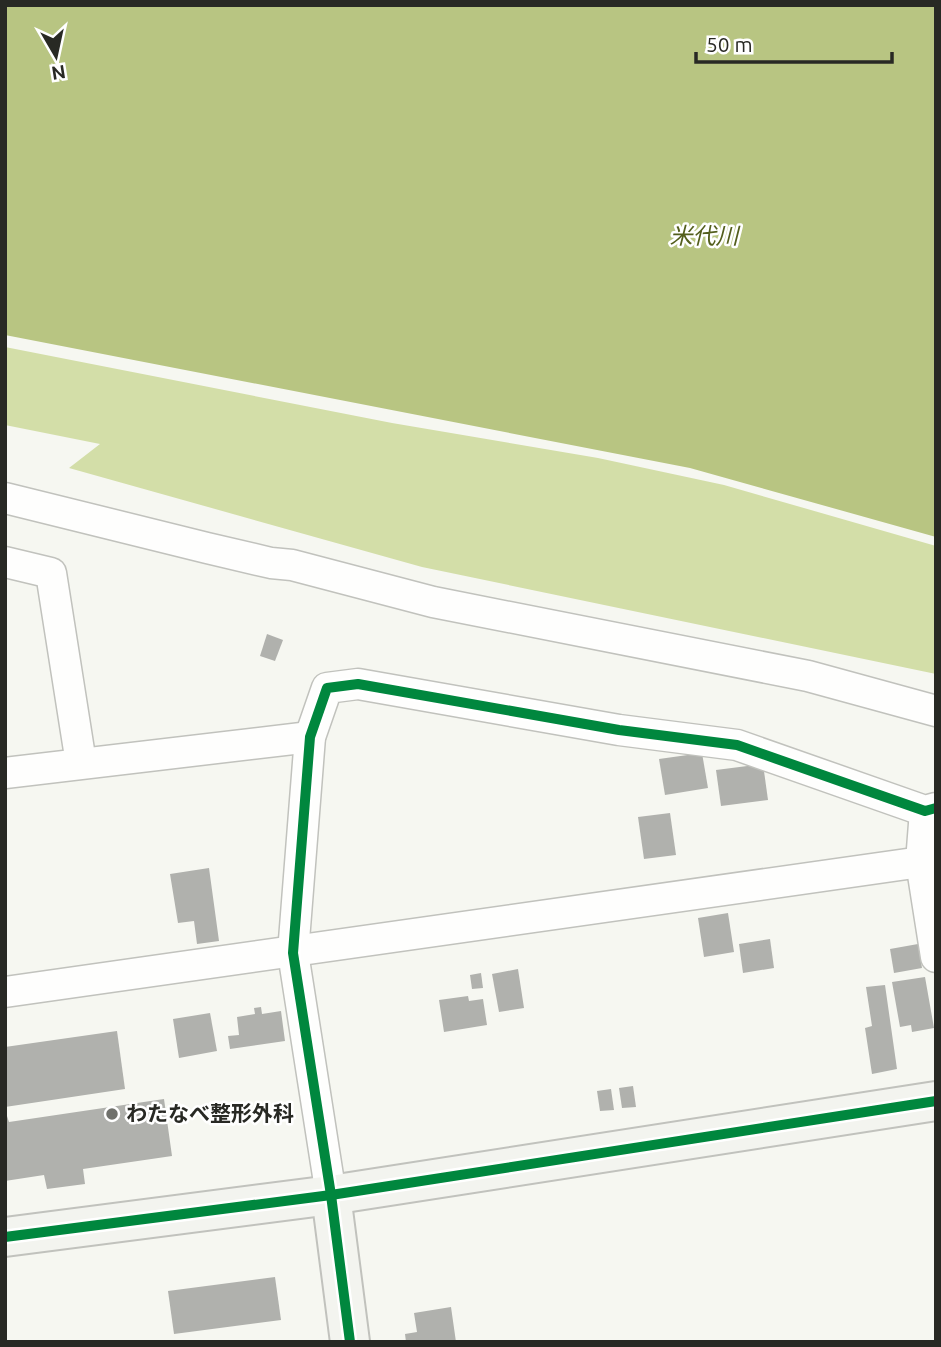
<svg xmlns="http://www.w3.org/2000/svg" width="941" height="1347" font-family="Ubuntu,'Noto Sans JP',sans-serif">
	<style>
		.forest { fill: #d3dea8 }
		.water { fill: #b8c582 }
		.building { fill: #b0b1ad }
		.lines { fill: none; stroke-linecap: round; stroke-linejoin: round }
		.street-casing { stroke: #c1c2bd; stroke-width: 33 }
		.secondary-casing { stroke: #c1c2bd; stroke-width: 42 }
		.street { stroke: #fefefd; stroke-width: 30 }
		.secondary { stroke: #f3f4ef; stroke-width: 38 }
		.cycleway-casing { stroke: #fff; stroke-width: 15 }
		.cycleway { stroke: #00873e; stroke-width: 10 }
		.poi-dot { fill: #70716c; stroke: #fff; stroke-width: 2.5 }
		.labels { text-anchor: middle; stroke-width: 5; stroke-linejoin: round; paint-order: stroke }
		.poi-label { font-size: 21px; font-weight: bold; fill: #282924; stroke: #fff; text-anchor: start }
		.water-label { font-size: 23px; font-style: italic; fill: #535e1c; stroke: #fff }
	</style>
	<rect width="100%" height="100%" fill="#f6f7f1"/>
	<path class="forest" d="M 5,347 L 392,423 L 598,458 L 724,485 L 936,546 L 936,674 L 422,567 L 69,468 L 100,444 L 5,425 Z"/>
	<path class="water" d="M 5,5 L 936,5 L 936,537 L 690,468 L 5,335 Z"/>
	<g class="building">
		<path d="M 267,634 L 283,640 L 275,661 L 260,656 Z"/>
		<path d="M 702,753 L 708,788 L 665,795 L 659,759 Z"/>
		<path d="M 763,764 L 768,800 L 721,806 L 716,770 Z"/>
		<path d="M 670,813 L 676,855 L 644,859 L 638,817 Z"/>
		<path d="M 209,868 L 219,941 L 197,944 L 194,921 L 178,923 L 170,874 Z"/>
		<path d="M 728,913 L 734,952 L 704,957 L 698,918 Z"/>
		<path d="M 770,939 L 774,968 L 743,973 L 739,944 Z"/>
		<path d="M 918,944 L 922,968 L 894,973 L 890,949 Z"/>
		<path d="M 518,969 L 524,1008 L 499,1012 L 492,974 Z"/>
		<path d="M 481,973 L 483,988 L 472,989 L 470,975 Z"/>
		<path d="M 925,977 L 934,1028 L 912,1032 L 911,1025 L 900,1027 L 892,982 Z"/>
		<path d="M 885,985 L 897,1069 L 872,1074 L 865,1028 L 872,1026 L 866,987 Z"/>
		<path d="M 468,996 L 469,1001 L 483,999 L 487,1025 L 444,1032 L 439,1000 Z"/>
		<path d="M 261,1007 L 262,1014 L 281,1011 L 285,1041 L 230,1049 L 228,1036 L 239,1035 L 237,1017 L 255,1014 L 254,1008 Z"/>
		<path d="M 210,1013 L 217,1051 L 179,1058 L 173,1019 Z"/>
		<path d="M 117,1031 L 125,1089 L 5,1107 L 5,1047 Z"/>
		<path d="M 633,1086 L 636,1107 L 622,1108 L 619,1088 Z"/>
		<path d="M 611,1089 L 614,1110 L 600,1111 L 597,1091 Z"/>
		<path d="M 164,1099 L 172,1156 L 83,1169 L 85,1184 L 47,1189 L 44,1175 L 5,1181 L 5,1110 L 9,1122 Z"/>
		<path d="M 275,1277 L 281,1320 L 174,1334 L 168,1291 Z"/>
		<path d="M 451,1307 L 456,1342 L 406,1342 L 405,1334 L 417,1332 L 414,1313 Z"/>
	</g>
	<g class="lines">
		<defs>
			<g id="street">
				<path d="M 5,498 L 207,548 L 271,563 L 292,565 L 433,602 L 808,676 L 936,711"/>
				<path d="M 5,562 L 51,573 L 81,763"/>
				<path d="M 5,773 L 310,737"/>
				<path d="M 925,811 L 921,862 L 936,957"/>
				<path d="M 5,992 L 921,862"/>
				<path d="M 331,1195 L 293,953 L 310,737 L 327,688 L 358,684 L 619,730 L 737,745 L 925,811 L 936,808"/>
			</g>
			<g id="secondary">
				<path d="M 331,1195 L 350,1342"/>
				<path d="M 5,1237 L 331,1195 L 936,1101"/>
			</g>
		</defs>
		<use href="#street" class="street-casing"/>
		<use href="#secondary" class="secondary-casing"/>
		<use href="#street" class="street"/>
		<use href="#secondary" class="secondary"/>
		<defs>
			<g id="cycleway">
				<path d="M 5,1237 L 331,1195 L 936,1101"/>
				<path d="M 350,1342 L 331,1195 L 293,953 L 310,737 L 327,688 L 358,684 L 619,730 L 737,745 L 925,811 L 936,808"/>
			</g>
		</defs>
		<use href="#cycleway" class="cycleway-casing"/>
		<use href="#cycleway" class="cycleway"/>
	</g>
	<circle class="poi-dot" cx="112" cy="1114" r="7"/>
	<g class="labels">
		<g class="poi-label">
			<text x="126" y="1121">わたなべ整形外科</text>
		</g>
		<g class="water-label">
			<text x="704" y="244">米代川</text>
		</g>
	</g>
	<rect width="941" height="1347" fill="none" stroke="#282924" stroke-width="14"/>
	<g transform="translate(56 56) rotate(171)" stroke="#ffffff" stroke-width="5" paint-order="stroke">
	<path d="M0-5L12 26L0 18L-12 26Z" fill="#282924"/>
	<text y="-10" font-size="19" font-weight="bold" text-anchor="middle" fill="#282924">N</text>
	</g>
	<path d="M696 52v10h196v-10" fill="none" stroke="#282924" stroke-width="3.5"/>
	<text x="706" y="52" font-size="21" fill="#282924" stroke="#ffffff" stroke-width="5" paint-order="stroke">50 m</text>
</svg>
